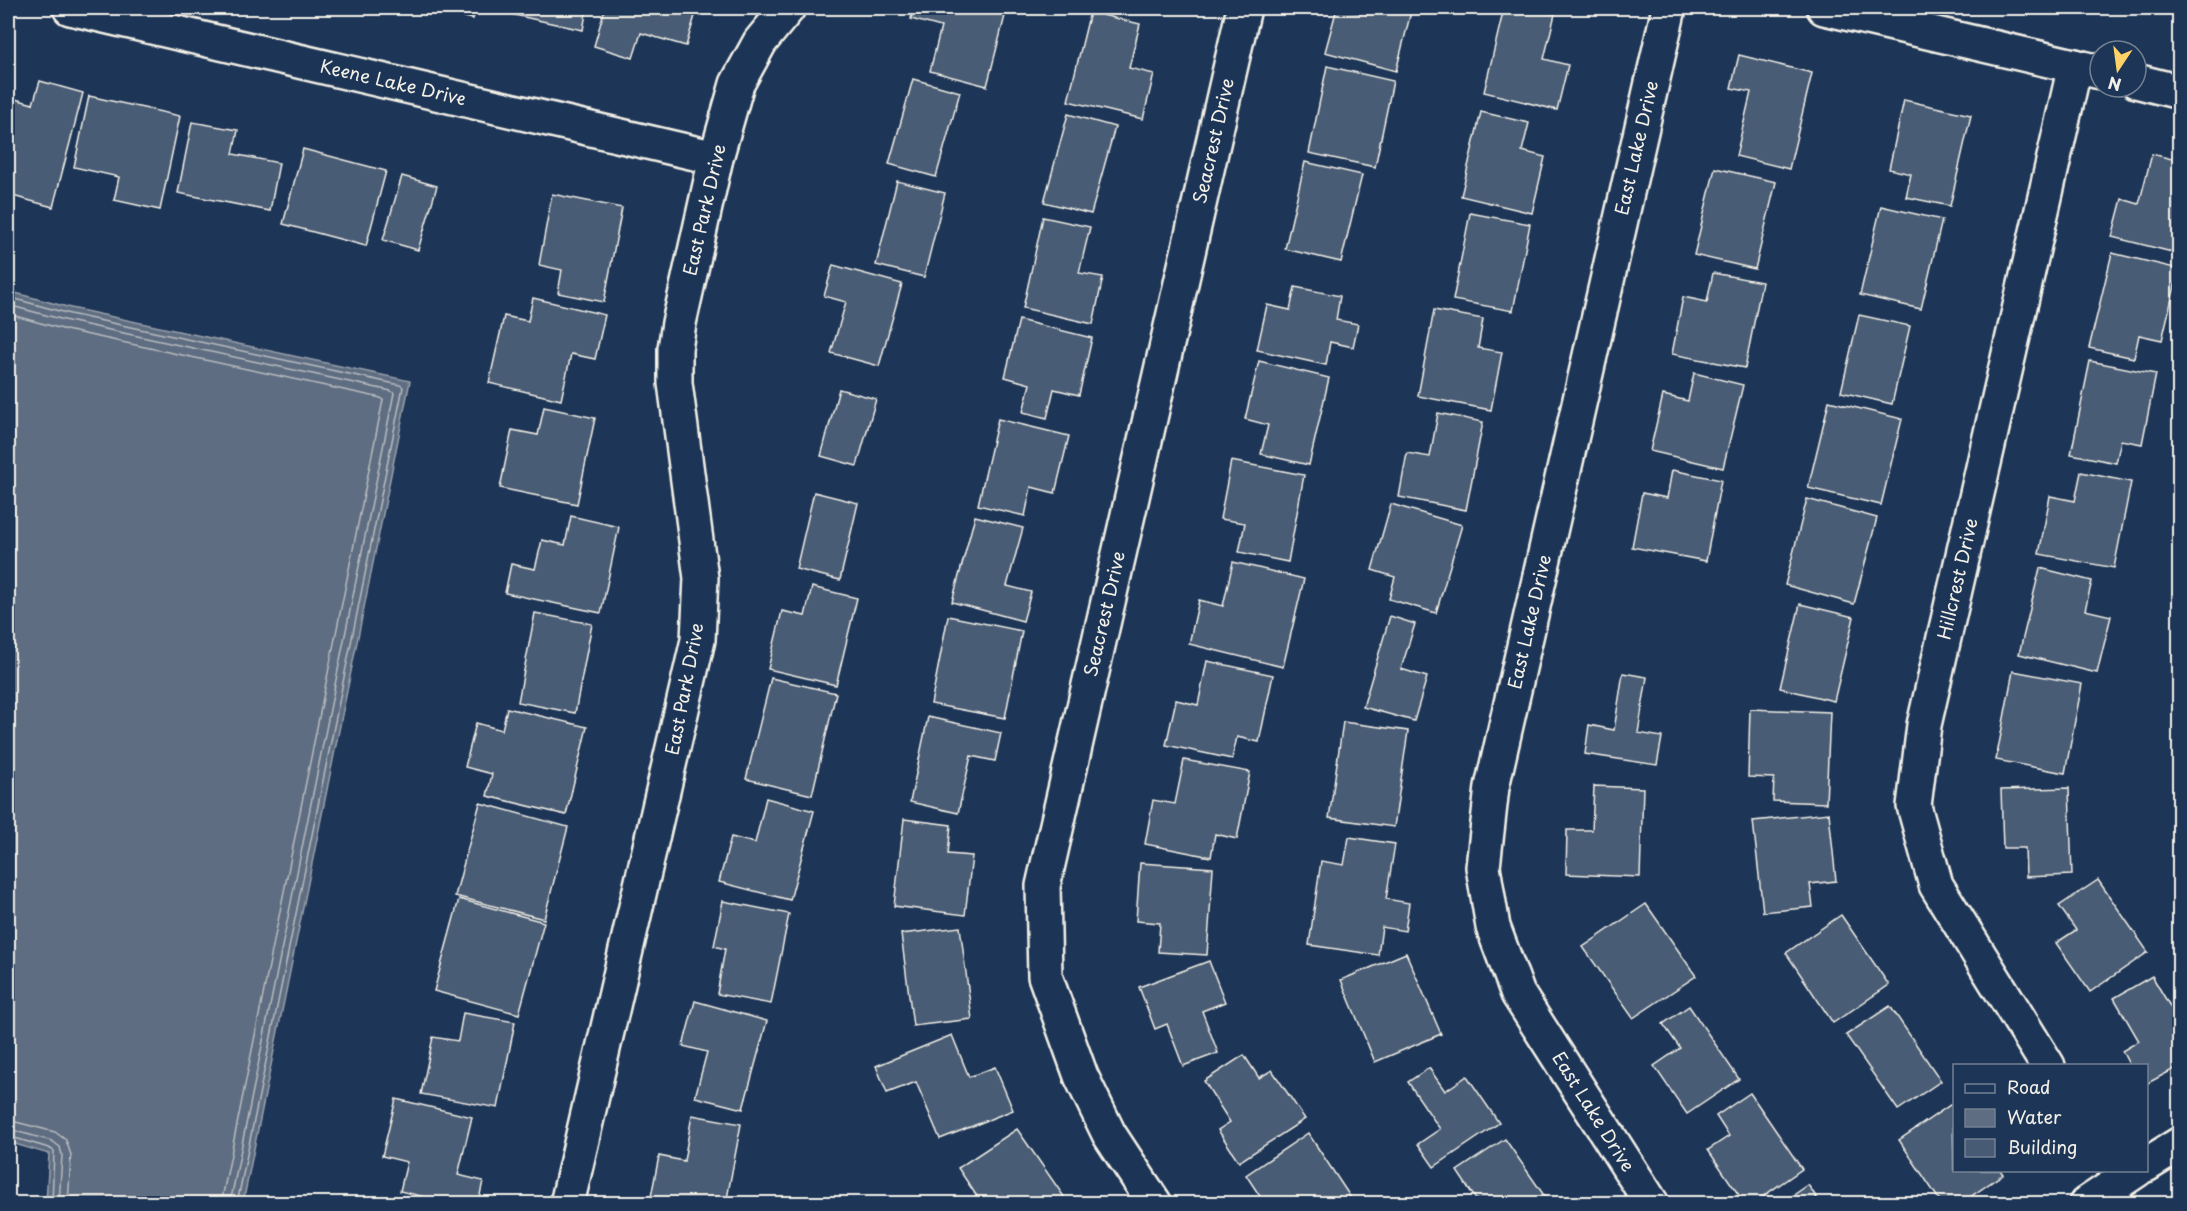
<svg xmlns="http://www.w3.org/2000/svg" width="2187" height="1211" font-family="'Playpen Sans',sans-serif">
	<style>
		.water { fill: #5e6d82; stroke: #9aa2ab; stroke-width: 1.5 }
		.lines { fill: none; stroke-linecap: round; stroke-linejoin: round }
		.shore { stroke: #b8bcbf; stroke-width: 1.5 }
		.building { fill: #485b74; stroke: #f4f1e8; stroke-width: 1.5 }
		.street-casing { stroke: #f4f1e8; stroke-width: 38 }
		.street { stroke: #1d3557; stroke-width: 33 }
		.labels { text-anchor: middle; stroke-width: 4.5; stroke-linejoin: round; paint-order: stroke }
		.street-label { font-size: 18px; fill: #f4f1e8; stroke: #1d3557 }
	</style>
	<rect width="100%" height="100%" fill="#1d3557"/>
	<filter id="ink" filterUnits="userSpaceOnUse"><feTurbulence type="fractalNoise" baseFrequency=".0167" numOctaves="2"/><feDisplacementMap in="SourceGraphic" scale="12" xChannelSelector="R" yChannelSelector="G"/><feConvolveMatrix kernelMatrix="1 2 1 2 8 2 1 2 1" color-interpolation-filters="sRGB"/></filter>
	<g filter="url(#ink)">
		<path class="water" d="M 8,291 L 71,308 L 410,381 L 243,1203 L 46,1203 L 49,1154 L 8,1142 Z"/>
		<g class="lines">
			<g class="shore">
				<path d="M 8,297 L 70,314 L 400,385 L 403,387 L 237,1204"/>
				<path d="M 8,305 L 68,321 L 391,391 L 394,393 L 230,1204"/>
				<path d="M 8,314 L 66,330 L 381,398 L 383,400 L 221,1204"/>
				<path d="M 8,1120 L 55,1132 L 66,1140 L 71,1155 L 68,1204"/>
				<path d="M 8,1129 L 52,1141 L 60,1147 L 62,1155 L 59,1204"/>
				<path d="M 8,1136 L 49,1148 L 54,1151 L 52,1204"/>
			</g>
		</g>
		<g class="building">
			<path d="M 429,8 L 476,8 L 473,19 Z"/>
			<path d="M 496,8 L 587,8 L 583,30 L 496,11 Z"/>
			<path d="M 605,8 L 691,8 L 697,9 L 686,46 L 641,33 L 633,58 L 594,46 Z"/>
			<path d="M 914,8 L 1007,8 L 987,86 L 930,71 L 941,27 L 911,19 Z"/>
			<path d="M 1337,8 L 1361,13 L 1363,8 L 1412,8 L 1396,71 L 1325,52 Z"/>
			<path d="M 1504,8 L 1528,8 L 1555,14 L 1544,59 L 1568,65 L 1557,110 L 1484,92 Z"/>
			<path d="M 1090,12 L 1140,24 L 1129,68 L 1154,74 L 1143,119 L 1068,101 Z"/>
			<path d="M 1739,55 L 1812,73 L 1789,169 L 1736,156 L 1751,92 L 1731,88 Z"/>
			<path d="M 1327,66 L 1393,81 L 1375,167 L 1309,153 Z"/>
			<path d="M 913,79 L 960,92 L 936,177 L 889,164 Z"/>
			<path d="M 40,81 L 83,93 L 53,207 L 9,195 L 15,172 L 8,170 L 8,97 L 33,104 Z"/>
			<path d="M 89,96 L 180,116 L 160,210 L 114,200 L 119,177 L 74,167 Z"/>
			<path d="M 1904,100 L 1971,115 L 1950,206 L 1906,197 L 1911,174 L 1889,169 Z"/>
			<path d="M 1481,112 L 1529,123 L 1522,151 L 1545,157 L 1532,213 L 1461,196 Z"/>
			<path d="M 1068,114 L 1115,127 L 1091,214 L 1044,202 Z"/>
			<path d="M 192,122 L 238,130 L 233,154 L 279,163 L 270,211 L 178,193 Z"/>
			<path d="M 303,149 L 386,171 L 366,246 L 283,224 Z"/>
			<path d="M 2152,154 L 2180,161 L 2180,254 L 2112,237 L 2122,199 L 2139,204 Z"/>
			<path d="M 1305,162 L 1362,175 L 1341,262 L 1285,249 Z"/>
			<path d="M 1715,168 L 1776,182 L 1755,269 L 1694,255 Z"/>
			<path d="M 402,176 L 437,186 L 418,250 L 383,240 Z"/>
			<path d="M 897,181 L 945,193 L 924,277 L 876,265 Z"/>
			<path d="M 552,194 L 622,208 L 604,302 L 558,293 L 562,270 L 539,265 Z"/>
			<path d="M 1881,206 L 1942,220 L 1921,309 L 1860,295 Z"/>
			<path d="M 1470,213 L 1530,224 L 1513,311 L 1453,300 Z"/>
			<path d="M 1043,217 L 1090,227 L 1079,273 L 1103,277 L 1093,324 L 1023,308 Z"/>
			<path d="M 2112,253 L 2179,269 L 2162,340 L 2139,335 L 2134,358 L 2089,348 Z"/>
			<path d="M 833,265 L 902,284 L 879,366 L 831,353 L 846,302 L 824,296 Z"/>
			<path d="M 1713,273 L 1762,282 L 1745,368 L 1672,354 L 1683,297 L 1707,302 Z"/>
			<path d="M 1295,287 L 1340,296 L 1336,320 L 1358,324 L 1353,347 L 1330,342 L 1326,365 L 1257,350 L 1267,305 L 1290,310 Z"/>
			<path d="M 533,298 L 605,315 L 595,359 L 571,354 L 561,400 L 489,383 L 504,316 L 528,321 Z"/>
			<path d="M 1434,310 L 1483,319 L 1478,348 L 1502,352 L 1491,410 L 1418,396 Z"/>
			<path d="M 1859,315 L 1910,326 L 1892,404 L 1841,392 Z"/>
			<path d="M 1019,320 L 1092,338 L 1079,395 L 1054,389 L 1047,418 L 1023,412 L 1030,384 L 1005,377 Z"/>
			<path d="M 1259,361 L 1329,378 L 1309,465 L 1261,454 L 1268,425 L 1245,419 Z"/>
			<path d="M 2090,361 L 2156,374 L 2142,444 L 2121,440 L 2116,463 L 2071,454 Z"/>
			<path d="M 1694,373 L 1743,385 L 1723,468 L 1650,451 L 1663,395 L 1688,401 Z"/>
			<path d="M 839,389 L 876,399 L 857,466 L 821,456 Z"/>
			<path d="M 1829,401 L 1902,419 L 1881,505 L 1808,488 Z"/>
			<path d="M 544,407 L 595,418 L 577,504 L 500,488 L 512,430 L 538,435 Z"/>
			<path d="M 1438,413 L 1483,422 L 1466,510 L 1399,497 L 1407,453 L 1430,457 Z"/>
			<path d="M 998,419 L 1069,436 L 1055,493 L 1031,487 L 1025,516 L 978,505 Z"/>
			<path d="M 1231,461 L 1304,475 L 1288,562 L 1239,552 L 1245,523 L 1220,519 Z"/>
			<path d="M 1672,470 L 1721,480 L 1706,561 L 1632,547 L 1642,493 L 1667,498 Z"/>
			<path d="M 2081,472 L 2131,482 L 2114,568 L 2039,554 L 2050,496 L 2075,501 Z"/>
			<path d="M 814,492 L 858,503 L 840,580 L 796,569 Z"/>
			<path d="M 1807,499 L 1877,518 L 1854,604 L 1785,585 Z"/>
			<path d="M 1391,504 L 1462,525 L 1436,613 L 1389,599 L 1395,577 L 1372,570 Z"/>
			<path d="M 571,516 L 619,527 L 601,613 L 505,593 L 511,564 L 535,569 L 542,540 L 565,545 Z"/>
			<path d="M 975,516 L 1023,528 L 1007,586 L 1031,592 L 1023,621 L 952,602 Z"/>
			<path d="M 1233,562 L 1304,579 L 1283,667 L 1189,644 L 1199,600 L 1223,606 Z"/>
			<path d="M 2040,568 L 2092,581 L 2085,610 L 2111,616 L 2097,673 L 2019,654 Z"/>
			<path d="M 812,587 L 857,598 L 836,685 L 768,669 L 782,611 L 805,616 Z"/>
			<path d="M 1800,604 L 1854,617 L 1834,701 L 1780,688 Z"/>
			<path d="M 535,613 L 592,624 L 575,713 L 518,702 Z"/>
			<path d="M 948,616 L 1022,631 L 1005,718 L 931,704 Z"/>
			<path d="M 1390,616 L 1415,624 L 1401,669 L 1427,677 L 1414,721 L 1363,707 Z"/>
			<path d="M 1207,661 L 1273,675 L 1259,742 L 1237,737 L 1232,759 L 1166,745 L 1176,700 L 1198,705 Z"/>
			<path d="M 2013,671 L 2082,684 L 2065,773 L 1996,760 Z"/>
			<path d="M 1623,673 L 1647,677 L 1638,733 L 1662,737 L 1657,765 L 1585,754 L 1589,725 L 1614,730 Z"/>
			<path d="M 771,678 L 836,693 L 812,795 L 746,779 Z"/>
			<path d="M 507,708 L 587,727 L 566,815 L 487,796 L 492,774 L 465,767 L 476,723 L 502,730 Z"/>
			<path d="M 1750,709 L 1830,712 L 1826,803 L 1773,801 L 1774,778 L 1748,777 Z"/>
			<path d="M 928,717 L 1001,733 L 995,761 L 971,756 L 958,813 L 910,802 Z"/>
			<path d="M 1343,722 L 1408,731 L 1394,827 L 1329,818 Z"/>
			<path d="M 1184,760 L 1250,772 L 1237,839 L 1215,834 L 1211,857 L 1145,844 L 1153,800 L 1175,804 Z"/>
			<path d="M 1594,786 L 1643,788 L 1640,877 L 1566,874 L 1567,830 L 1592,830 Z"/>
			<path d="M 2069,788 L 2072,875 L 2026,877 L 2025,848 L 2003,848 L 2001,790 Z"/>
			<path d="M 766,798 L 814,811 L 790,900 L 719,882 L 731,837 L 755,843 Z"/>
			<path d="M 480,803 L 568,827 L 544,919 L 455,896 Z"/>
			<path d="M 1829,813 L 1836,881 L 1810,884 L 1813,907 L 1763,912 L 1753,821 Z"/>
			<path d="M 904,819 L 951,825 L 948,854 L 972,856 L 965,915 L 894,906 Z"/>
			<path d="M 1349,837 L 1395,844 L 1386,899 L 1409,903 L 1405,931 L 1382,927 L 1378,955 L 1309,945 L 1321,861 L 1344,865 Z"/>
			<path d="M 1140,863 L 1213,868 L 1207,955 L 1158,952 L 1160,923 L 1136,921 Z"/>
			<path d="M 2098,880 L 2148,952 L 2090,992 L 2056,943 L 2076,930 L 2059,906 Z"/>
			<path d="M 459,899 L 544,922 L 519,1014 L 434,991 Z"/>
			<path d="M 723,901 L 789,914 L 771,1004 L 717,994 L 725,949 L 714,946 Z"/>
			<path d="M 1646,904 L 1696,976 L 1633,1018 L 1583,947 Z"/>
			<path d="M 1841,915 L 1889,985 L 1833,1023 L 1786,953 Z"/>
			<path d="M 960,927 L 972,1019 L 913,1026 L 901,934 Z"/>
			<path d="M 1406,953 L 1441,1034 L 1375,1062 L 1341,980 Z"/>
			<path d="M 1209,961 L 1225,1002 L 1202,1011 L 1218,1053 L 1183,1066 L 1167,1024 L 1155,1029 L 1139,987 Z"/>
			<path d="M 2152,976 L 2180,1023 L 2180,1066 L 2146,1084 L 2146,1066 L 2130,1066 L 2122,1051 L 2139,1041 L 2114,998 Z"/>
			<path d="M 695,1001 L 767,1021 L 743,1109 L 695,1097 L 707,1052 L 683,1046 Z"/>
			<path d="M 1689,1006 L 1739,1079 L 1687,1114 L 1654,1066 L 1680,1048 L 1663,1024 Z"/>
			<path d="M 1890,1006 L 1941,1081 L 1898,1110 L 1846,1035 Z"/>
			<path d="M 463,1013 L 515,1022 L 498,1108 L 421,1094 L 433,1037 L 458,1041 Z"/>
			<path d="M 952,1035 L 969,1077 L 995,1067 L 1013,1110 L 940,1139 L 916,1082 L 887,1093 L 876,1066 Z"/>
			<path d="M 1244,1055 L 1259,1078 L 1272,1070 L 1305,1119 L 1239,1162 L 1218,1130 L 1230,1122 L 1204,1081 Z"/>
			<path d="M 1429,1068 L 1445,1091 L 1467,1076 L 1499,1123 L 1434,1167 L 1418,1144 L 1440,1129 L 1408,1082 Z"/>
			<path d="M 1750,1093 L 1802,1169 L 1752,1204 L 1745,1204 L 1708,1150 L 1729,1136 L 1716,1116 Z"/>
			<path d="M 396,1099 L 472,1117 L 458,1175 L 483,1181 L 478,1204 L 453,1204 L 400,1191 L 407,1162 L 382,1156 Z"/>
			<path d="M 1953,1103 L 1954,1170 L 2000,1170 L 2003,1174 L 1960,1204 L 1942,1204 L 1899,1140 Z"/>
			<path d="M 692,1115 L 741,1124 L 726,1204 L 650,1202 L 659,1156 L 684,1161 Z"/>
			<path d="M 1017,1129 L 1067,1201 L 1063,1204 L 982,1204 L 958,1168 Z"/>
			<path d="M 1308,1133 L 1355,1204 L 1265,1204 L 1246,1175 Z"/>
			<path d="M 1505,1139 L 1550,1204 L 1479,1204 L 1457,1171 Z"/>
			<path d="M 1808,1185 L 1821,1204 L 1781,1204 Z"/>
		</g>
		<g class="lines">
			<defs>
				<g id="street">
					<path d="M 70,8 L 716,158"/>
					<path d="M 1824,8 L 2100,72"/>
					<path d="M 2136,81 L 2180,92"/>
					<path d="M 2048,1066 L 1936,885 L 1914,806 L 1924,725 L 2075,66"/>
					<path d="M 2146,1165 L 2180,1144"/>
					<path d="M 567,1204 L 698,640 L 701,578 L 675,383 L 675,349 L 679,323 L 716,158 L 737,84 L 760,42 L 788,8"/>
					<path d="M 1155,1204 L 1109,1134 L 1081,1076 L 1045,976 L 1043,886 L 1244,8"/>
					<path d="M 1652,1204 L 1518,994 L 1493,927 L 1483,867 L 1492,787 L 1669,8"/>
					<path d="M 2086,1204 L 2137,1170"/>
				</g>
			</defs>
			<use href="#street" class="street-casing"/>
			<use href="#street" class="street"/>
		</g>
	</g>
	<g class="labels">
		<g class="street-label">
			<text transform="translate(393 83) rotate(13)" y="6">Keene Lake Drive</text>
			<text transform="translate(1214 141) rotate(-77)" y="6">Seacrest Drive</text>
			<text transform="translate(1637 148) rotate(-77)" y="6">East Lake Drive</text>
			<text transform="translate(705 210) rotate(-77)" y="6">East Park Drive</text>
			<text transform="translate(1958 579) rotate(-77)" y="6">Hillcrest Drive</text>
			<text transform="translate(1105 614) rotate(-77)" y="6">Seacrest Drive</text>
			<text transform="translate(1530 622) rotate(-77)" y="6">East Lake Drive</text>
			<text transform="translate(685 689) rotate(-79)" y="6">East Park Drive</text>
			<text transform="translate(1593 1112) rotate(58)" y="6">East Lake Drive</text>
		</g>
	</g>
	<rect width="2187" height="1211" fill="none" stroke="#1d3557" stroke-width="30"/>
	<rect x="15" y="15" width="2157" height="1181" fill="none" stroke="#f4f1e8" stroke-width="2" filter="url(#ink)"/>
	<rect x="1953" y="1064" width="195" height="108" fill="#1d3557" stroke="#738091" stroke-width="1.5"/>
	<rect x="1965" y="1084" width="30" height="9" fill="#1d3557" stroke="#738091" stroke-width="1.5"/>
	<text x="2007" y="1094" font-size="18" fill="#f4f1e8">Road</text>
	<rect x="1965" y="1109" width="30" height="18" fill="#5e6d82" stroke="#738091" stroke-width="1.5"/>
	<text x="2007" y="1124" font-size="18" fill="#f4f1e8">Water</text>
	<rect x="1965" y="1139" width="30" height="18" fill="#485b74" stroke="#738091" stroke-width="1.5"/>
	<text x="2007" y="1154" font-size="18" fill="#f4f1e8">Building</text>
	<g transform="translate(2118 69) rotate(193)"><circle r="28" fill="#1d3557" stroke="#738091" stroke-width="1.5"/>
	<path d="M0-4.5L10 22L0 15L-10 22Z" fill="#ffd166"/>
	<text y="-9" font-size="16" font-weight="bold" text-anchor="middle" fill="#f4f1e8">N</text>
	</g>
</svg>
